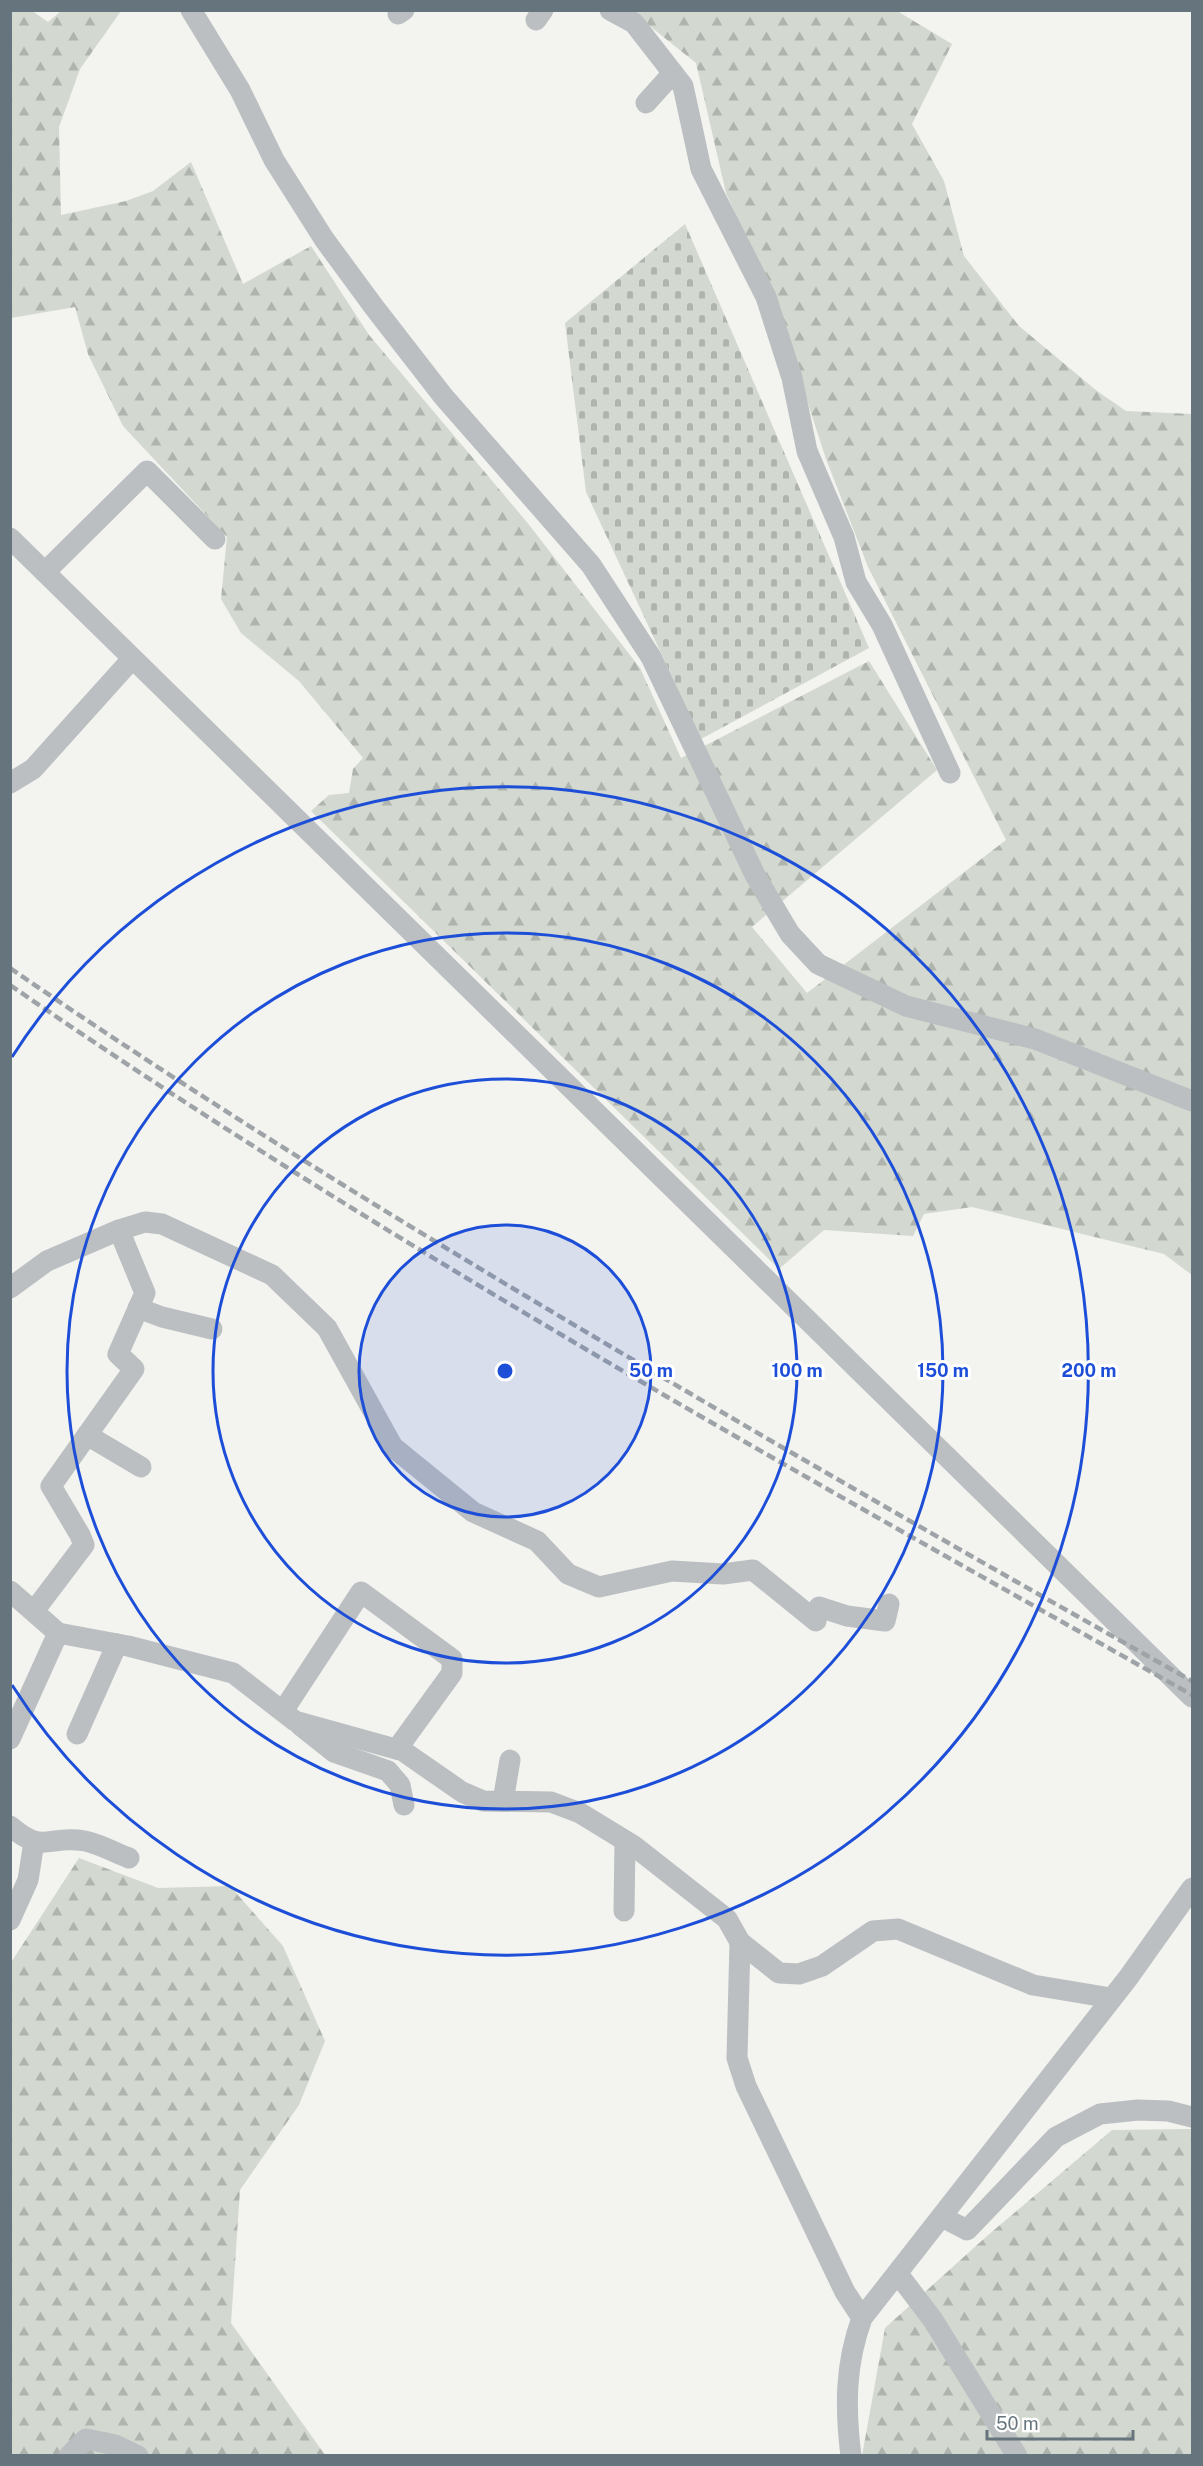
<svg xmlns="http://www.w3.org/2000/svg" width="1203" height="2466" font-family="'Public Sans',sans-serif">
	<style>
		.forest { fill: url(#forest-firs) }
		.cemetery { fill: url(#cemetery-stones) }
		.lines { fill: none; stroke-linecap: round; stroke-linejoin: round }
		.minor { stroke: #bbbfc1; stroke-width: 21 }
		.rail { stroke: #9da3a7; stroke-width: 4.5; stroke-dasharray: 9 4.5; stroke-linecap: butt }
		.ring { fill: none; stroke: #1d4ed8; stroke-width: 3 }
		.centre { fill: #1d4ed8; stroke: #fff; stroke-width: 3 }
		.ring-label { font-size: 18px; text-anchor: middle; font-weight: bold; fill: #1d4ed8; stroke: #fff; stroke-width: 6; stroke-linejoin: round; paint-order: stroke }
	</style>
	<defs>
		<pattern id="forest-firs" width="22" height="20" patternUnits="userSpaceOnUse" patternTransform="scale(1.5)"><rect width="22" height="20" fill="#d3d8d0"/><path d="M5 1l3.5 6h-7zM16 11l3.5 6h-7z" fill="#afb4ae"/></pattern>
		<pattern id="cemetery-stones" width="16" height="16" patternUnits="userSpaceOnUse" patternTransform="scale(1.5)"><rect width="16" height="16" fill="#d3d8d0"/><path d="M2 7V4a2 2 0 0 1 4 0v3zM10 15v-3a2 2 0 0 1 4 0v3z" fill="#afb4ae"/></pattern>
	</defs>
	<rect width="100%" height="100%" fill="#f3f3f0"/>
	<g class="forest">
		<path d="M 11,11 L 32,11 L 48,22 L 61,11 L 121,11 L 80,69 L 59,127 L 61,215 L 126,201 L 153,191 L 191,162 L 243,284 L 311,246 L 369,335 L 526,521 L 640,668 L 681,758 L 869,661 L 937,770 L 752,927 L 807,993 L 1006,840 L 868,567 L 826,459 L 776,305 L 726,193 L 696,63 L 631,11 L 897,11 L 952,44 L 912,124 L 944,181 L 964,256 L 1019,326 L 1097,391 L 1126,411 L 1192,414 L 1192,1275 L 1164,1254 L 972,1207 L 924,1214 L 913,1236 L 824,1230 L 779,1269 L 311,811 L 329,795 L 349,793 L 353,769 L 363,758 L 299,681 L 241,633 L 221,599 L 227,537 L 123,426 L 88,354 L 75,307 L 11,318 Z"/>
		<path d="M 79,1858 L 158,1888 L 230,1886 L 283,1946 L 325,2041 L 299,2105 L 240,2190 L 231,2323 L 325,2455 L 11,2455 L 10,1964 Z"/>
		<path d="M 1192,2129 L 1192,2455 L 862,2456 L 885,2328 L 987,2236 L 1112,2130 Z"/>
	</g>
	<path class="cemetery" d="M 685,224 L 869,648 L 701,739 L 586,492 L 565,323 Z"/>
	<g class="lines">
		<g class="minor">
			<path d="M 191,10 L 240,90 L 274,160 L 324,239 L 374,307 L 443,396 L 591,565 L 651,657 L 755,875 L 790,934 L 818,964 L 906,1006 L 1035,1039 L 1192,1101"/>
			<path d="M 610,10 L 634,23 L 683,86 L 701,169 L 766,297 L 792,378 L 807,451 L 844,537 L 856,582 L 882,625 L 950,773"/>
			<path d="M 398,14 L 404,10"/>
			<path d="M 536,20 L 543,10"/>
			<path d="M 646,103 L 673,73"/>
			<path d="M 10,538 L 1192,1697"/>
			<path d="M 45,572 L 147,471 L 215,539"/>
			<path d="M 10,783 L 33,769 L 132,659"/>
			<path d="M 10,1288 L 47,1261 L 119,1230 L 145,1222 L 162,1224 L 272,1275 L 327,1328 L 393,1447 L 473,1512 L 537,1541 L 568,1574 L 599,1587 L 672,1571 L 723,1574 L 753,1570 L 816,1621 L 819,1607 L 847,1616 L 885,1621 L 889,1604"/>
			<path d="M 138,1308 L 162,1317 L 212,1329"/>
			<path d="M 87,1435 L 141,1467"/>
			<path d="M 10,1591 L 58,1633 L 128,1646 L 233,1673 L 295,1721 L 403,1751 L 462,1792 L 483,1801 L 551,1802 L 580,1813 L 634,1846 L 727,1919 L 740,1942 L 779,1973 L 799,1974 L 822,1966 L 873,1931 L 898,1929 L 1033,1985 L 1111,1998"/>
			<path d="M 34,1611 L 84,1545 L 80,1535 L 51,1486 L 134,1369 L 118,1354 L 145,1293 L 119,1230"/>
			<path d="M 283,1711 L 361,1592 L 452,1659 L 452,1673 L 397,1749"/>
			<path d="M 300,1725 L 334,1752 L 388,1771 L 400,1785 L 404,1805"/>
			<path d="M 77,1734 L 117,1644"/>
			<path d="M 10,1739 L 58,1633"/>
			<path d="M 503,1801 L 510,1760"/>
			<path d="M 10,1826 C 45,1856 47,1834 85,1841 C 100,1844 115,1853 129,1858"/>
			<path d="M 624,1911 L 625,1841"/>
			<path d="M 10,1920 L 28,1880 L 34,1842"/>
			<path d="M 740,1942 L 737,2058 L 746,2086 L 845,2292 L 862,2318"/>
			<path d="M 942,2217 L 967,2230 L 1056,2137 L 1100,2114 L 1138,2110 L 1168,2111 L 1192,2117"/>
			<path d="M 898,2274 L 933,2320 L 1017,2456"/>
			<path d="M 69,2456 L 86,2439 L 115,2445 L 138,2456"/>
			<path d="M 851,2456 C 845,2408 845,2364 862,2318 L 1128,1978 L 1192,1888"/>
		</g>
		<g class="rail">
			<path d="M 10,968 C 203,1101 402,1223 603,1342 C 798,1458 995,1570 1192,1681"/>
			<path d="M 10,985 C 388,1246 793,1470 1192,1695"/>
		</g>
	</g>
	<circle cx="505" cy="1371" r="146" fill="#1d4ed8" fill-opacity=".12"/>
	<g class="ring">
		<circle cx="505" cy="1371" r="146"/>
		<circle cx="505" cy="1371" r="292"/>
		<circle cx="505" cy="1371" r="438"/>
		<path d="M12 1057A584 584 0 1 1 12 1685"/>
	</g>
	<circle cx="505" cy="1371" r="9" class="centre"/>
	<g class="ring-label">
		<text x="651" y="1377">50 m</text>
		<text x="797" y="1377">100 m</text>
		<text x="943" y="1377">150 m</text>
		<text x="1089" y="1377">200 m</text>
	</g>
	<rect width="1203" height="2466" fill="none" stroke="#66757d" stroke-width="24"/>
	<path d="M987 2430v9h146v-9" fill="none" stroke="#66757d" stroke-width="3"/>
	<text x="996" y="2430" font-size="18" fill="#66757d" stroke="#ffffff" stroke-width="4.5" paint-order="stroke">50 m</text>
</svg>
